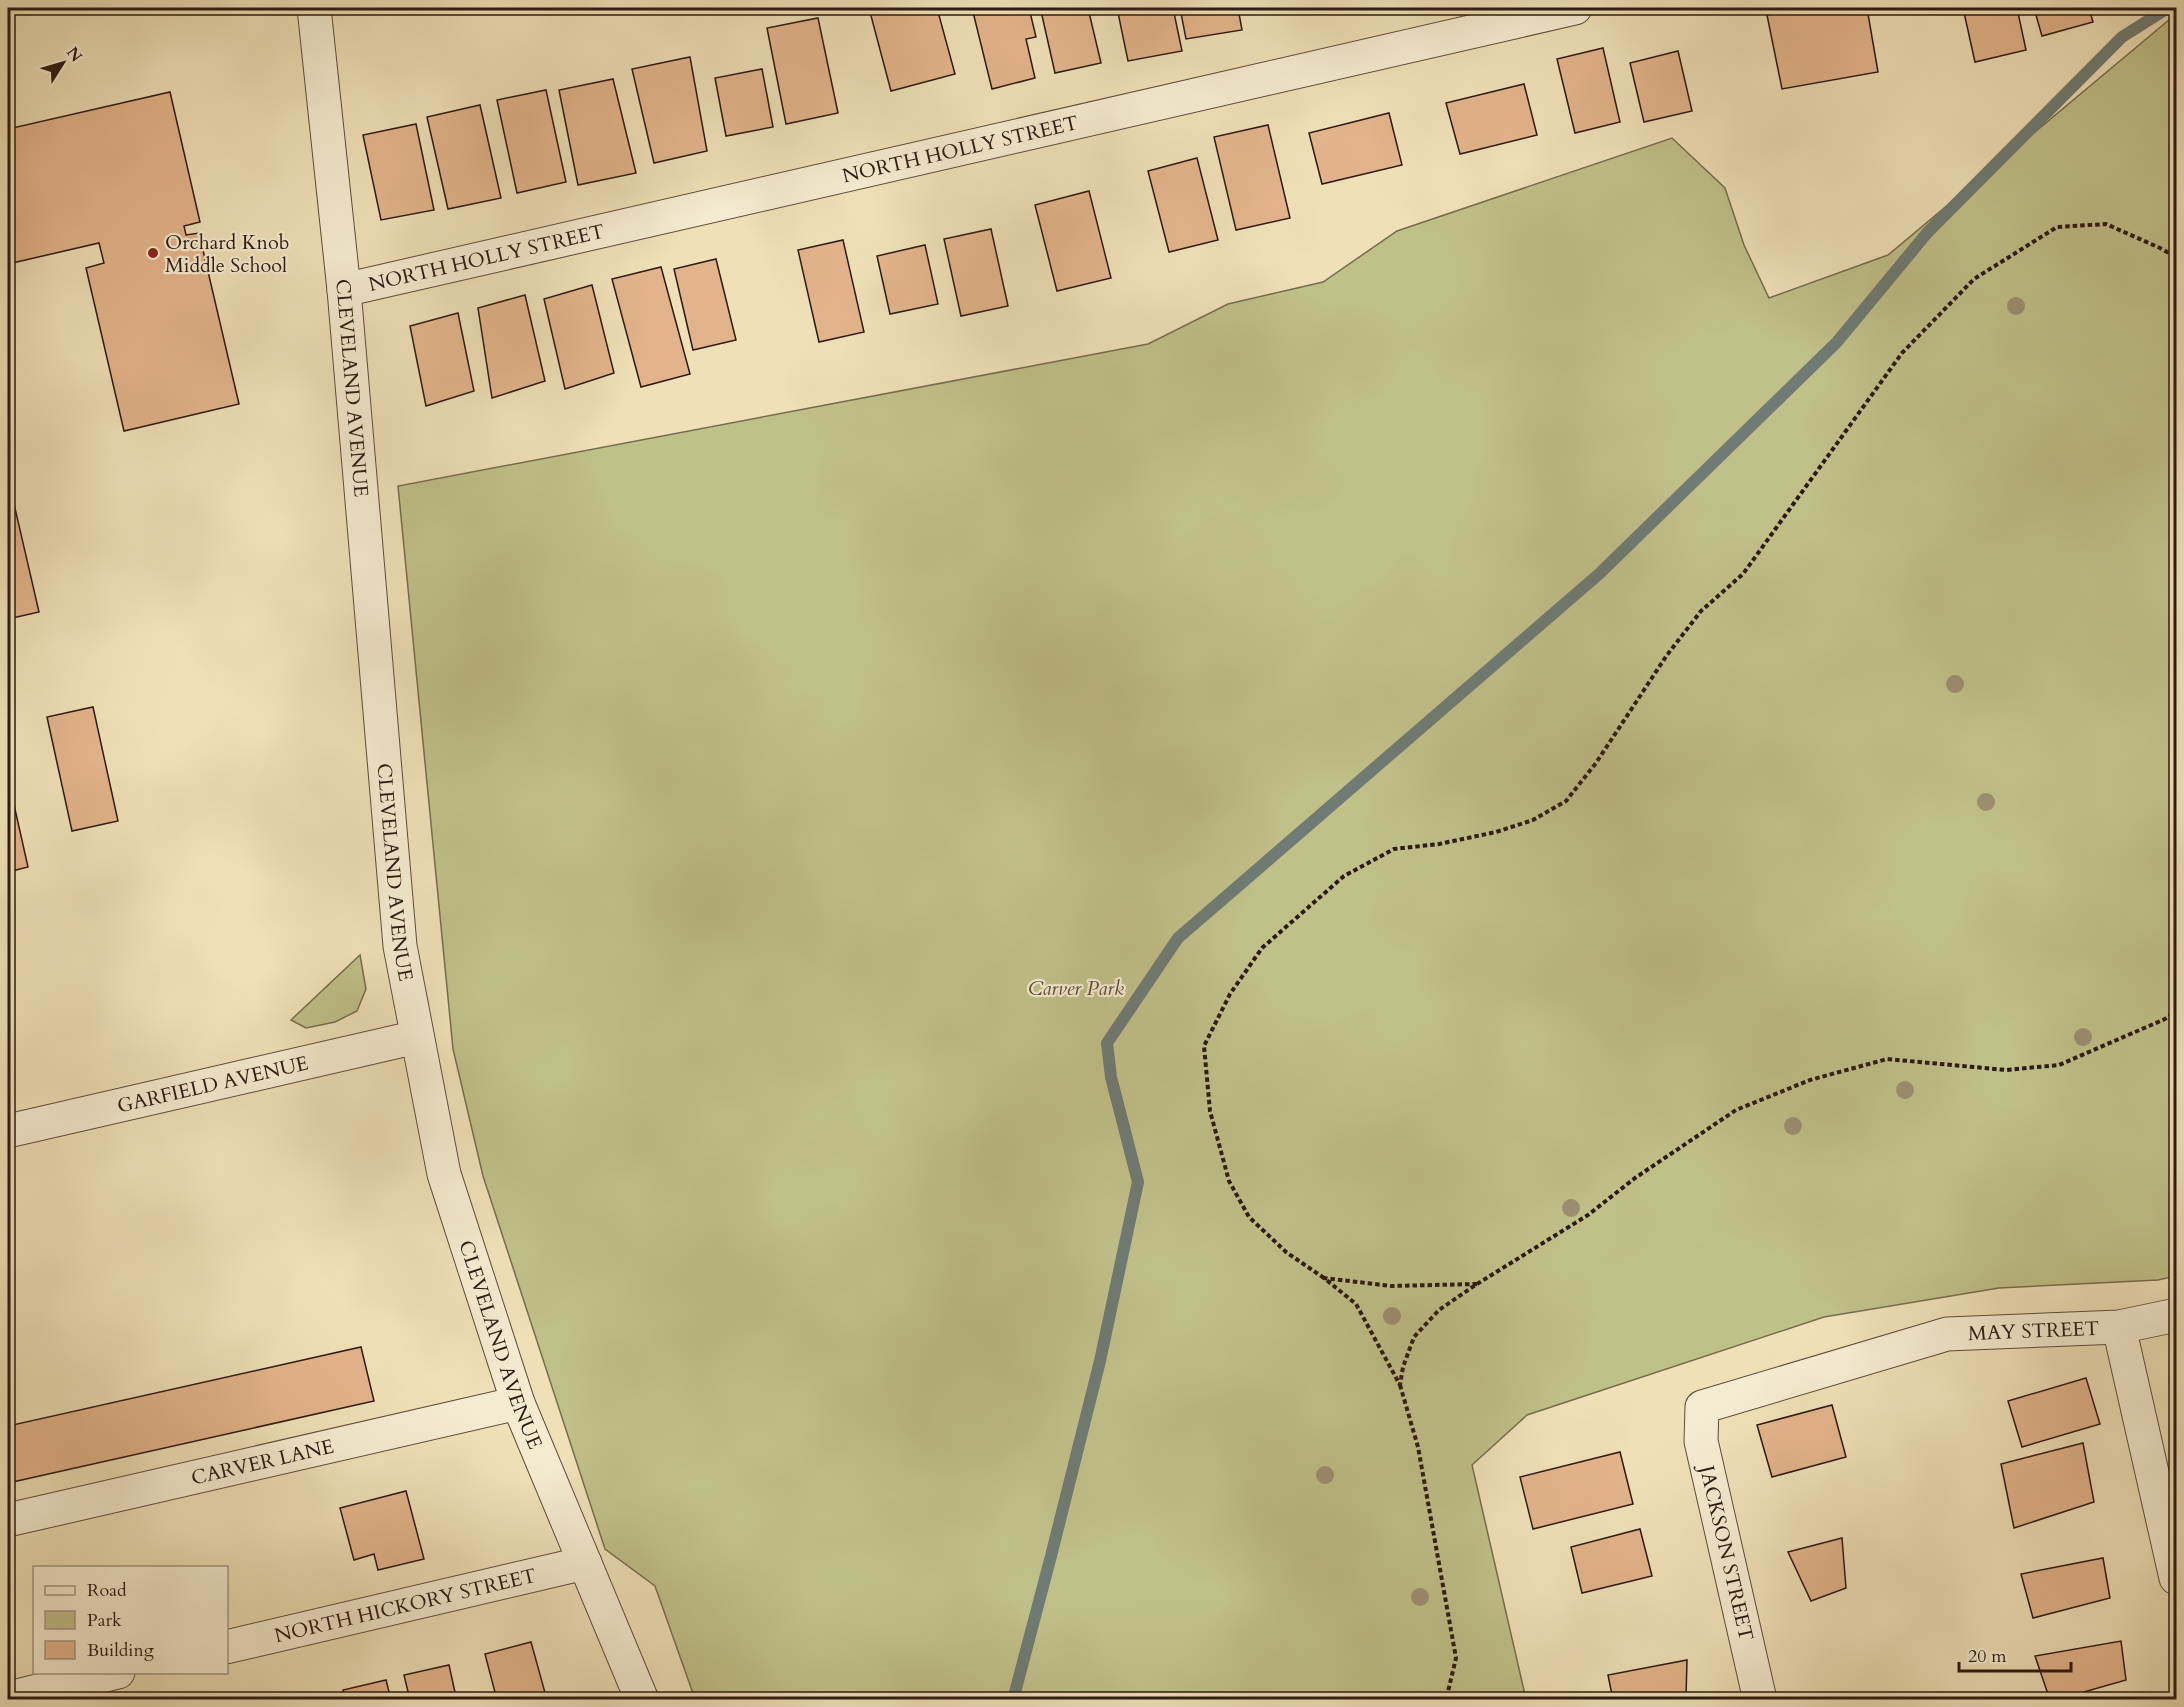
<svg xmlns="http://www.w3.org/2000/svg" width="2184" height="1707" font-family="Cardo,serif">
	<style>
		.green { fill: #c0c089; stroke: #766d4e; stroke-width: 1.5 }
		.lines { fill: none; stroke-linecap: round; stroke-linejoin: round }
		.stream { stroke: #6f7b74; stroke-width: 12 }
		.building { fill: #e3b48b; stroke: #2c1a12; stroke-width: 1.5 }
		.minor-casing { stroke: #5d4c3b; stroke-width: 35 }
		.path { stroke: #2c1a12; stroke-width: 4; stroke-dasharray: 4.5 3; stroke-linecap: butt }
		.minor { stroke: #f5ebd0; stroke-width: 33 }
		.tree { fill: #9c8f70 }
		.poi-dot { fill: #8f2418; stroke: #f5ebd0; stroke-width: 2 }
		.labels { text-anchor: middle; stroke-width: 4.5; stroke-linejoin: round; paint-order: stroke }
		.street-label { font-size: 20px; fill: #2c1a12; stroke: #f5ebd0 }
		.poi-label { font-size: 20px; fill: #2c1a12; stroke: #f5ebd0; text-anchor: start }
		.park-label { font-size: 20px; font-style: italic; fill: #584c36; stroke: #f5ebd0 }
	</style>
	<rect width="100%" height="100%" fill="#efe0b7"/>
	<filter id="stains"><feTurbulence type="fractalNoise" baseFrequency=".00333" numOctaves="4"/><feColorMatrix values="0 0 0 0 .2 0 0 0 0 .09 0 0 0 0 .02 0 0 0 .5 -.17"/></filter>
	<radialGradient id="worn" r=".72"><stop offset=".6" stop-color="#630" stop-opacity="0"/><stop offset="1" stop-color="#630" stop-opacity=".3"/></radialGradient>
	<g class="green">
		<path d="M 2176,14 L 2176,1276 L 2158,1280 L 1999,1288 L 1824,1317 L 1527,1415 L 1472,1465 L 1526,1699 L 695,1699 L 655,1586 L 605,1549 L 483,1176 L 453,1049 L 398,486 L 1148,344 L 1228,304 L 1323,282 L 1397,231 L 1672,138 L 1725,188 L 1744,245 L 1769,298 L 1888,255 Z"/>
		<path d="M 360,955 L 366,989 L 357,1011 L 335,1022 L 306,1028 L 291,1020 Z"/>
	</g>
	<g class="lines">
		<path class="stream" d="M 1013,1700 L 1051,1556 L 1100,1361 L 1138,1182 L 1111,1077 L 1107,1043 L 1178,938 L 1599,574 L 1837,342 L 1927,233 L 2122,37 L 2168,8"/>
	</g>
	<g class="building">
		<path d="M 888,8 L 937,8 L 955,74 L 891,91 L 870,12 Z"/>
		<path d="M 972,8 L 1029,8 L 1036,37 L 1026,39 L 1035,78 L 992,89 Z"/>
		<path d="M 1057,8 L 1088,8 L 1101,63 L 1055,73 L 1041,11 Z"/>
		<path d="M 1117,8 L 1173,8 L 1182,51 L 1128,61 Z"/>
		<path d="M 1180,8 L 1238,8 L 1242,30 L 1186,39 Z"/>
		<path d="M 1810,8 L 1867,8 L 1878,72 L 1782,89 L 1767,15 Z"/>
		<path d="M 1963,8 L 2017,8 L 2026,50 L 1975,62 Z"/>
		<path d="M 2034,8 L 2089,8 L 2093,22 L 2042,36 Z"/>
		<path d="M 818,18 L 838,113 L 786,124 L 767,28 Z"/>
		<path d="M 1603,48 L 1620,122 L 1575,133 L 1557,59 Z"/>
		<path d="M 1678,51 L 1692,111 L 1644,122 L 1630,63 Z"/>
		<path d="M 690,57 L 707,151 L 654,163 L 632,69 Z"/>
		<path d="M 762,69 L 773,127 L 726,136 L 715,78 Z"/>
		<path d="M 613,79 L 636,173 L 578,185 L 559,90 Z"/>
		<path d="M 1524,84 L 1537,135 L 1460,154 L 1446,103 Z"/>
		<path d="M 546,90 L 566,182 L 517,193 L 497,100 Z"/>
		<path d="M 170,92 L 200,222 L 184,226 L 186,235 L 199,233 L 239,404 L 124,431 L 86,268 L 104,263 L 99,243 L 8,264 L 8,129 Z"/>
		<path d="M 480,105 L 501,198 L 448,209 L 427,117 Z"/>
		<path d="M 1389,113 L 1402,165 L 1322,184 L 1309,133 Z"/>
		<path d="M 416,124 L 434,210 L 381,220 L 363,135 Z"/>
		<path d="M 1268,125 L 1290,218 L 1236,230 L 1214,137 Z"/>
		<path d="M 1197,158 L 1218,240 L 1169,252 L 1148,171 Z"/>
		<path d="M 1089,191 L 1111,278 L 1057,291 L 1035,205 Z"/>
		<path d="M 991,229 L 1008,306 L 961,316 L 944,239 Z"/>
		<path d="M 843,240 L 864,332 L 819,342 L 798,250 Z"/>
		<path d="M 925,245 L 938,304 L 890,314 L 877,256 Z"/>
		<path d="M 716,259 L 736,340 L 693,350 L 674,269 Z"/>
		<path d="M 661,267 L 690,374 L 641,387 L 612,279 Z"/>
		<path d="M 592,285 L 614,373 L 565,389 L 544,299 Z"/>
		<path d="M 525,295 L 545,381 L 492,398 L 478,308 Z"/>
		<path d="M 458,313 L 474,391 L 426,406 L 410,326 Z"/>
		<path d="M 8,478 L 39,612 L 8,619 Z"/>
		<path d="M 93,707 L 118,821 L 72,831 L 47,717 Z"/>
		<path d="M 8,778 L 28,867 L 8,872 Z"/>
		<path d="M 361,1347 L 374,1401 L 8,1483 L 8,1426 Z"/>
		<path d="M 2086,1378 L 2100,1424 L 2022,1447 L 2008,1401 Z"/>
		<path d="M 1832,1405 L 1846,1457 L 1772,1477 L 1757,1425 Z"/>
		<path d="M 2083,1443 L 2094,1502 L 2014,1528 L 2001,1464 Z"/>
		<path d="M 1620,1452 L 1633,1504 L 1533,1529 L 1520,1477 Z"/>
		<path d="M 406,1491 L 424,1559 L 378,1570 L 374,1554 L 354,1560 L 340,1508 Z"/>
		<path d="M 1640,1529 L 1652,1576 L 1582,1593 L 1571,1547 Z"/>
		<path d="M 1842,1538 L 1846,1588 L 1811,1601 L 1788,1552 Z"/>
		<path d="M 2103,1558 L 2110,1598 L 2033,1618 L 2021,1574 Z"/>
		<path d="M 2121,1641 L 2126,1680 L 2056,1700 L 2050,1700 L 2035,1656 Z"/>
		<path d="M 531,1642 L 547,1700 L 497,1700 L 485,1654 Z"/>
		<path d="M 1687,1660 L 1686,1697 L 1676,1700 L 1613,1700 L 1608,1675 Z"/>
		<path d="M 449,1665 L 456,1697 L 468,1694 L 469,1700 L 410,1700 L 404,1675 Z"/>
		<path d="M 386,1680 L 391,1700 L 345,1700 L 343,1690 Z"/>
	</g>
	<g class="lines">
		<defs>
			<g id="minor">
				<path id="s1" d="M 314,8 L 344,290 L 400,946 L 444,1174 L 518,1403 L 642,1700"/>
				<path id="s2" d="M 344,290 L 1575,8"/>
				<path id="s3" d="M 8,1131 L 417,1037"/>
				<path d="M 2119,1327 L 2176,1578"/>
				<path id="s4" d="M 8,1520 L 518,1403"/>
				<path id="s5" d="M 226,1647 L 585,1563"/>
				<path d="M 8,1698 L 118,1672"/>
				<path id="s6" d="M 1760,1700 L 1701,1441 L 1702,1407 L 1947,1334 L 2119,1327 L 2176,1315"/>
			</g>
		</defs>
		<use href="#minor" class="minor-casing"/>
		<g class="path">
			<path d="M 1324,1278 L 1286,1252 L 1249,1217 L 1229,1181 L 1210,1111 L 1204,1046 L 1230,994 L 1262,948 L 1344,876 L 1394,849 L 1439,844 L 1496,832 L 1533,820 L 1566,801 L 1596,763 L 1667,655 L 1701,611 L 1743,574 L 1902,353 L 1974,279 L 2057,227 L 2106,224 L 2160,248 L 2176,257"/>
			<path d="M 1477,1284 L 1391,1286 L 1324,1278 L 1356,1304 L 1400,1385 L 1403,1367 L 1414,1337 L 1439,1310 L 1477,1284 L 1588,1215 L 1635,1178 L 1736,1110 L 1810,1080 L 1887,1059 L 2006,1070 L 2059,1065 L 2165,1019 L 2176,1011"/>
			<path d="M 1400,1385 L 1418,1447 L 1456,1658 L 1446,1700"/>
		</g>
		<use href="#minor" class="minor"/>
	</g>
	<g class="tree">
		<circle cx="2016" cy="306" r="9"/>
		<circle cx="1955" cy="684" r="9"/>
		<circle cx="1986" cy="802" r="9"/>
		<circle cx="2083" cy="1037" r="9"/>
		<circle cx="1905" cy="1090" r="9"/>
		<circle cx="1793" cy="1126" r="9"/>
		<circle cx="1571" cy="1208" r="9"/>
		<circle cx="1392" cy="1316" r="9"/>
		<circle cx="1325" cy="1475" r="9"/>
		<circle cx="1420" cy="1597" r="9"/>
	</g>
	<circle class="poi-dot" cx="153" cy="253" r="6"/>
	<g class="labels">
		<g class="street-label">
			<text dy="7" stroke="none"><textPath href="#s2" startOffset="632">NORTH HOLLY STREET</textPath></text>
			<text dy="7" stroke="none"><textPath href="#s2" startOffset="146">NORTH HOLLY STREET</textPath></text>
			<text dy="7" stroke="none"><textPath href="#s1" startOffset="382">CLEVELAND AVENUE</textPath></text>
			<text dy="7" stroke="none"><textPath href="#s1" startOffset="868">CLEVELAND AVENUE</textPath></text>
			<text dy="7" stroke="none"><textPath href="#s3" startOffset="210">GARFIELD AVENUE</textPath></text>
			<text dy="7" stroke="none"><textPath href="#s6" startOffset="642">MAY STREET</textPath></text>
			<text dy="7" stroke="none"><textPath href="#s1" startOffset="1354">CLEVELAND AVENUE</textPath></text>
			<text dy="7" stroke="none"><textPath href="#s4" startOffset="261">CARVER LANE</textPath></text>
			<text transform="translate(1727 1553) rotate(77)" y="7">JACKSON STREET</text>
			<text dy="7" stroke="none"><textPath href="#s5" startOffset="184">NORTH HICKORY STREET</textPath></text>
		</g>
		<g class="poi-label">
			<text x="165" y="249">Orchard Knob<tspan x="165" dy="23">Middle School</tspan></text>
		</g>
		<g class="park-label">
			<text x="1076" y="995">Carver Park</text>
		</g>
	</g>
	<rect width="2184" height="1707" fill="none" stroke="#efe0b7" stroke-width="30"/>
	<rect x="9" y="9" width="2166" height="1689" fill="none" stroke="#2c1a12" stroke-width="3"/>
	<rect x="15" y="15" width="2154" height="1677" fill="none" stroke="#2c1a12" stroke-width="1.5"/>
	<rect x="33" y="1566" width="195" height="108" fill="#f5ebd0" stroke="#a59784" stroke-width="1.5"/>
	<rect x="45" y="1586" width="30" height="9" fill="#f5ebd0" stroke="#a59784" stroke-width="1.5"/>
	<text x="87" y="1596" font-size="18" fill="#2c1a12">Road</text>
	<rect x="45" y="1611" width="30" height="18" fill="#c0c089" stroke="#a59784" stroke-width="1.5"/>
	<text x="87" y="1626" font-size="18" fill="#2c1a12">Park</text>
	<rect x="45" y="1641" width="30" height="18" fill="#e3b48b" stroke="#a59784" stroke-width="1.5"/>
	<text x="87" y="1656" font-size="18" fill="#2c1a12">Building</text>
	<g transform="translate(63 63) rotate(53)" stroke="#f5ebd0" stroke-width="4.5" paint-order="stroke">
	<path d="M0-4.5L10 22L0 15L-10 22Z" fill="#2c1a12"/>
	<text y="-9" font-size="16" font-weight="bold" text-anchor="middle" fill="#2c1a12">N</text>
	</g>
	<path d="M1959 1662v9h112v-9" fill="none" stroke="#2c1a12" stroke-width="3"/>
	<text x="1968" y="1662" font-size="18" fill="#2c1a12" stroke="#f5ebd0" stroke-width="4.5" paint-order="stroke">20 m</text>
	<rect width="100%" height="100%" filter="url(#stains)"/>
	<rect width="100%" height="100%" fill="url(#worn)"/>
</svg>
